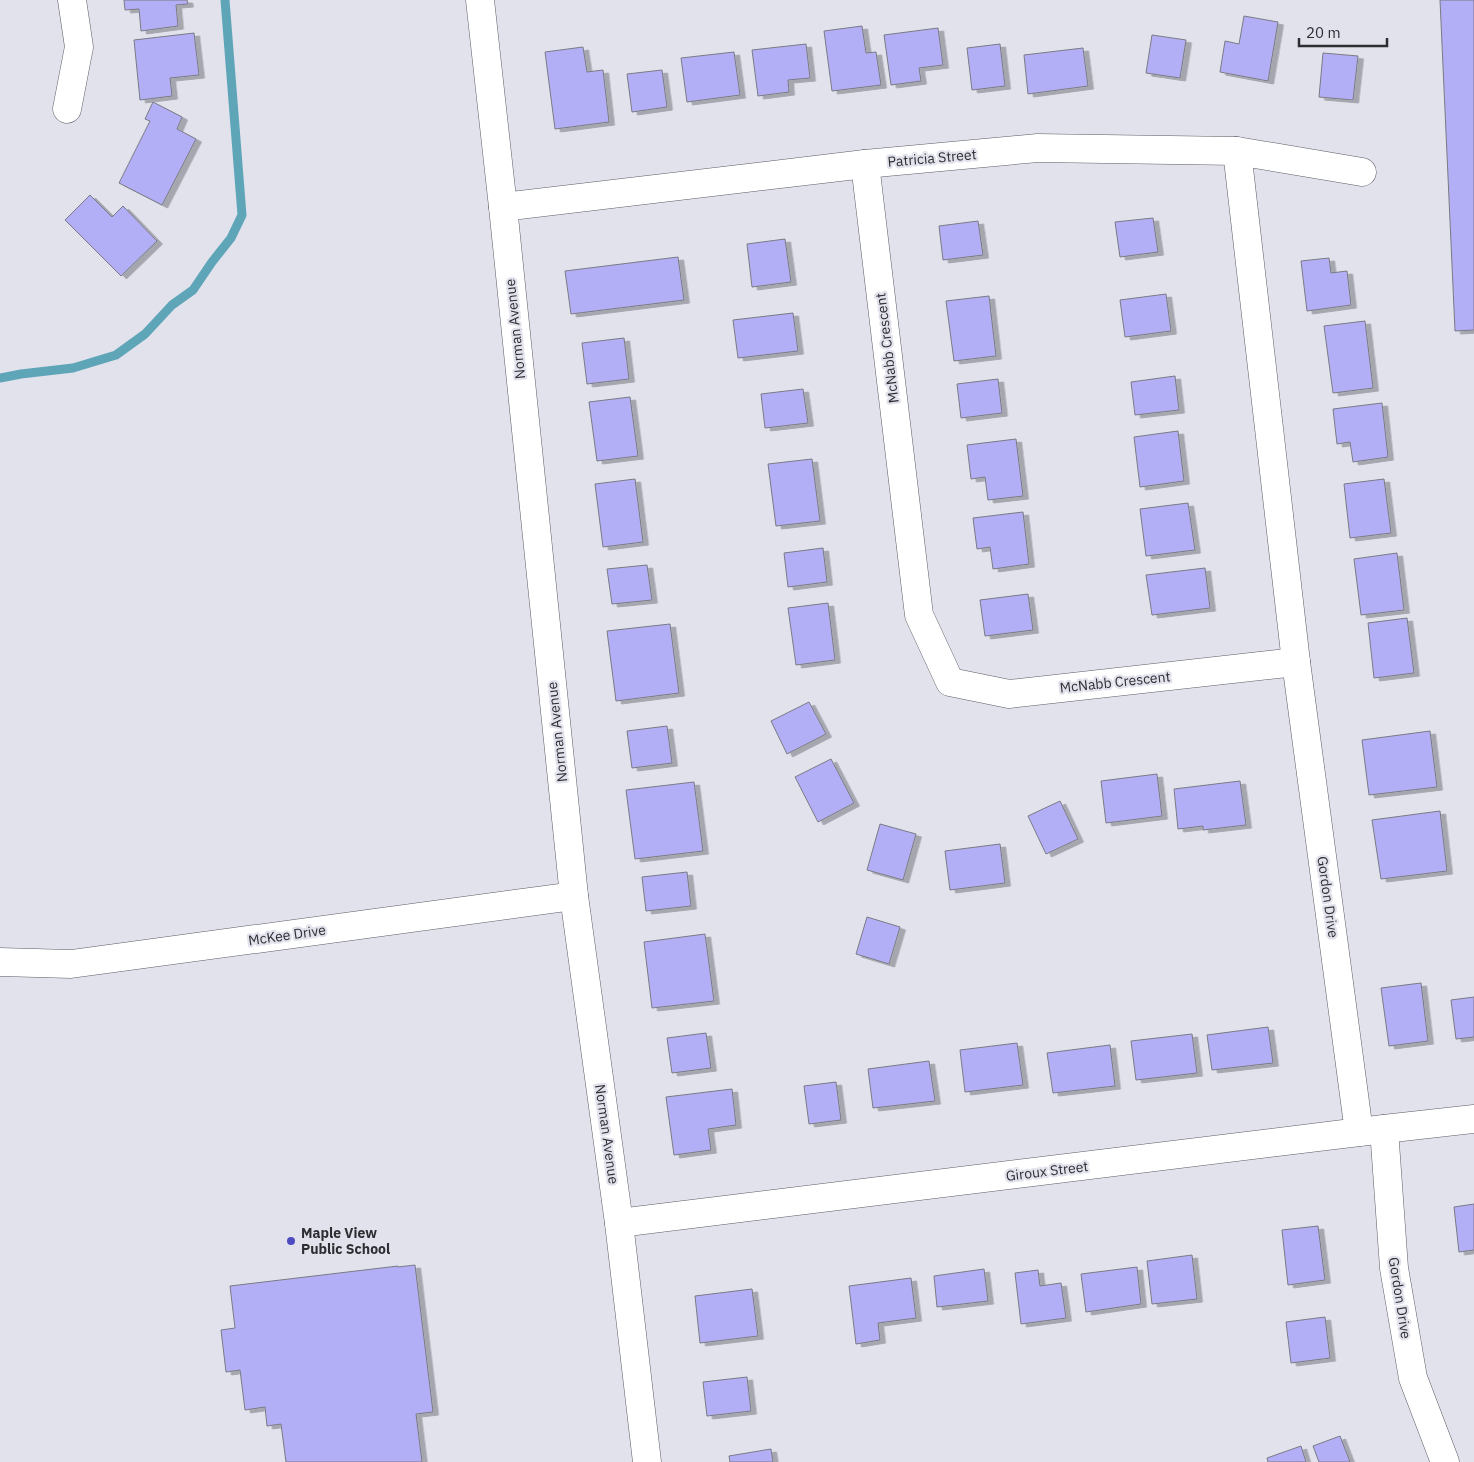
<svg xmlns="http://www.w3.org/2000/svg" width="1474" height="1462" font-family="'IBM Plex Sans',sans-serif">
	<style>
		.lines { fill: none; stroke-linecap: round; stroke-linejoin: round }
		.stream { stroke: #5fa5b8; stroke-width: 9 }
		.building { fill: #b3aff6; stroke: #7a7a84; filter: url(#shadow) }
		.street-casing { stroke: #5c5c65; stroke-width: 29 }
		.street { stroke: #fff; stroke-width: 28 }
		.poi-dot { fill: #4c4bc2; stroke: #e2e2ed; stroke-width: 2 }
		.labels { text-anchor: middle; stroke-width: 4.5; stroke-linejoin: round; paint-order: stroke }
		.street-label { font-size: 14px; fill: #2d2d32; stroke: #e2e2ed }
		.poi-label { font-size: 14px; font-weight: bold; fill: #2d2d32; stroke: #e2e2ed; text-anchor: start }
	</style>
	<defs>
		<filter id="shadow"><feDropShadow dx="5.5" dy="3" stdDeviation="0" flood-color="#0004"/></filter>
	</defs>
	<rect width="100%" height="100%" fill="#e2e2ed"/>
	<g class="lines">
		<path class="stream" d="M 0,378 L 21,374 L 73,368 L 116,355 L 145,334 L 172,305 L 193,290 L 212,262 L 231,238 L 242,215 L 225,0"/>
	</g>
	<g class="building">
		<path d="M 124,0 L 187,0 L 188,4 L 176,5 L 178,26 L 141,31 L 139,9 L 125,10 Z"/>
		<path d="M 1440,0 L 1474,0 L 1474,330 L 1455,331 Z"/>
		<path d="M 1244,16 L 1278,22 L 1268,81 L 1220,72 L 1225,41 L 1239,44 Z"/>
		<path d="M 862,26 L 866,53 L 876,52 L 881,85 L 832,91 L 824,31 Z"/>
		<path d="M 938,28 L 943,65 L 919,68 L 921,81 L 891,85 L 884,35 Z"/>
		<path d="M 194,33 L 199,75 L 170,78 L 172,96 L 140,100 L 134,40 Z"/>
		<path d="M 1152,35 L 1186,40 L 1180,78 L 1146,73 Z"/>
		<path d="M 806,44 L 810,78 L 788,80 L 789,92 L 758,96 L 752,50 Z"/>
		<path d="M 1000,44 L 1005,86 L 972,90 L 967,48 Z"/>
		<path d="M 583,47 L 587,72 L 603,70 L 609,122 L 555,129 L 545,52 Z"/>
		<path d="M 1083,48 L 1088,86 L 1028,94 L 1024,55 Z"/>
		<path d="M 734,52 L 740,95 L 687,102 L 681,58 Z"/>
		<path d="M 1323,53 L 1358,56 L 1353,100 L 1319,97 Z"/>
		<path d="M 662,70 L 667,107 L 632,112 L 627,74 Z"/>
		<path d="M 153,102 L 182,117 L 177,129 L 196,139 L 162,205 L 119,183 L 150,121 L 145,119 Z"/>
		<path d="M 90,195 L 112,217 L 123,206 L 157,241 L 121,276 L 65,220 Z"/>
		<path d="M 1153,218 L 1158,252 L 1120,257 L 1115,222 Z"/>
		<path d="M 978,221 L 983,255 L 943,260 L 939,226 Z"/>
		<path d="M 785,239 L 791,282 L 752,287 L 747,244 Z"/>
		<path d="M 678,257 L 684,300 L 571,314 L 565,271 Z"/>
		<path d="M 1329,258 L 1331,273 L 1347,271 L 1351,305 L 1307,311 L 1301,261 Z"/>
		<path d="M 1166,294 L 1171,331 L 1125,337 L 1120,300 Z"/>
		<path d="M 989,296 L 996,356 L 954,361 L 946,301 Z"/>
		<path d="M 793,313 L 798,351 L 738,358 L 733,320 Z"/>
		<path d="M 1365,321 L 1373,388 L 1333,393 L 1324,326 Z"/>
		<path d="M 624,338 L 629,379 L 587,384 L 582,343 Z"/>
		<path d="M 1175,376 L 1179,410 L 1135,415 L 1131,382 Z"/>
		<path d="M 998,379 L 1002,413 L 961,418 L 957,384 Z"/>
		<path d="M 803,389 L 808,423 L 765,428 L 761,394 Z"/>
		<path d="M 630,397 L 638,456 L 597,461 L 589,402 Z"/>
		<path d="M 1382,403 L 1388,457 L 1353,462 L 1350,442 L 1337,444 L 1333,409 Z"/>
		<path d="M 1178,431 L 1184,481 L 1140,487 L 1134,437 Z"/>
		<path d="M 1016,439 L 1023,496 L 988,500 L 985,477 L 971,479 L 967,445 Z"/>
		<path d="M 812,459 L 820,521 L 776,526 L 768,464 Z"/>
		<path d="M 635,479 L 643,542 L 603,547 L 595,484 Z"/>
		<path d="M 1384,479 L 1391,533 L 1350,538 L 1344,484 Z"/>
		<path d="M 1188,503 L 1195,550 L 1146,556 L 1140,509 Z"/>
		<path d="M 1023,512 L 1029,564 L 993,569 L 990,547 L 977,549 L 973,518 Z"/>
		<path d="M 823,548 L 827,582 L 788,587 L 784,553 Z"/>
		<path d="M 1397,553 L 1404,610 L 1361,615 L 1354,559 Z"/>
		<path d="M 647,565 L 652,600 L 612,604 L 607,569 Z"/>
		<path d="M 1205,568 L 1210,608 L 1152,615 L 1146,575 Z"/>
		<path d="M 1028,594 L 1033,630 L 985,636 L 980,600 Z"/>
		<path d="M 828,603 L 835,660 L 796,665 L 788,608 Z"/>
		<path d="M 1407,618 L 1414,673 L 1374,678 L 1368,623 Z"/>
		<path d="M 670,624 L 679,693 L 616,701 L 607,631 Z"/>
		<path d="M 809,702 L 826,734 L 787,754 L 771,721 Z"/>
		<path d="M 667,726 L 672,763 L 632,768 L 627,731 Z"/>
		<path d="M 1430,731 L 1437,787 L 1369,795 L 1362,740 Z"/>
		<path d="M 831,759 L 854,803 L 818,822 L 795,777 Z"/>
		<path d="M 1157,774 L 1162,816 L 1106,823 L 1101,781 Z"/>
		<path d="M 1240,781 L 1246,825 L 1203,830 L 1203,826 L 1178,829 L 1174,789 Z"/>
		<path d="M 694,782 L 703,851 L 635,859 L 626,790 Z"/>
		<path d="M 1060,801 L 1078,839 L 1046,854 L 1028,816 Z"/>
		<path d="M 1440,811 L 1447,871 L 1381,879 L 1372,820 Z"/>
		<path d="M 880,824 L 916,834 L 903,880 L 867,870 Z"/>
		<path d="M 1000,844 L 1005,883 L 950,890 L 945,851 Z"/>
		<path d="M 687,872 L 691,906 L 646,911 L 642,877 Z"/>
		<path d="M 867,917 L 900,927 L 889,964 L 856,954 Z"/>
		<path d="M 705,934 L 714,1001 L 652,1008 L 644,942 Z"/>
		<path d="M 1421,983 L 1428,1041 L 1389,1046 L 1381,988 Z"/>
		<path d="M 1474,997 L 1474,1037 L 1456,1039 L 1451,1000 Z"/>
		<path d="M 1268,1027 L 1273,1063 L 1212,1070 L 1207,1035 Z"/>
		<path d="M 706,1033 L 711,1068 L 672,1073 L 667,1038 Z"/>
		<path d="M 1192,1034 L 1197,1073 L 1136,1080 L 1131,1041 Z"/>
		<path d="M 1017,1043 L 1023,1085 L 965,1092 L 960,1050 Z"/>
		<path d="M 1110,1045 L 1115,1086 L 1053,1093 L 1047,1053 Z"/>
		<path d="M 929,1061 L 935,1101 L 873,1108 L 868,1069 Z"/>
		<path d="M 836,1082 L 841,1120 L 809,1124 L 804,1086 Z"/>
		<path d="M 732,1089 L 736,1125 L 708,1129 L 711,1150 L 674,1155 L 666,1097 Z"/>
		<path d="M 1474,1204 L 1474,1250 L 1459,1252 L 1454,1207 Z"/>
		<path d="M 1318,1226 L 1325,1280 L 1288,1285 L 1282,1230 Z"/>
		<path d="M 1192,1255 L 1197,1299 L 1152,1304 L 1147,1261 Z"/>
		<path d="M 415,1265 L 433,1412 L 416,1414 L 422,1462 L 286,1462 L 281,1424 L 267,1426 L 265,1407 L 245,1410 L 240,1370 L 226,1372 L 221,1330 L 235,1328 L 230,1286 L 398,1266 L 398,1267 Z"/>
		<path d="M 1137,1267 L 1141,1304 L 1086,1312 L 1081,1274 Z"/>
		<path d="M 984,1269 L 988,1301 L 937,1307 L 934,1276 Z"/>
		<path d="M 1038,1270 L 1040,1286 L 1061,1283 L 1066,1318 L 1021,1324 L 1015,1273 Z"/>
		<path d="M 911,1278 L 916,1318 L 878,1323 L 880,1340 L 856,1344 L 849,1286 Z"/>
		<path d="M 752,1289 L 758,1336 L 700,1343 L 695,1296 Z"/>
		<path d="M 1325,1317 L 1330,1358 L 1291,1363 L 1286,1322 Z"/>
		<path d="M 747,1377 L 751,1411 L 707,1416 L 703,1382 Z"/>
		<path d="M 1340,1436 L 1350,1462 L 1319,1462 L 1313,1446 Z"/>
		<path d="M 1301,1446 L 1306,1462 L 1268,1462 L 1267,1458 Z"/>
		<path d="M 771,1449 L 773,1462 L 730,1462 L 729,1456 Z"/>
	</g>
	<g class="lines">
		<defs>
			<g id="street">
				<path d="M 480,0 L 503,207 L 574,896 L 619,1223 L 647,1462"/>
				<path d="M 67,109 L 79,47 L 72,0"/>
				<path d="M 1237,151 L 1296,662 L 1359,1132"/>
				<path d="M 865,164 L 919,615 L 950,682 L 1009,694 L 1296,662"/>
				<path d="M 503,207 L 865,164 L 1038,148 L 1237,151 L 1362,172"/>
				<path d="M 0,962 L 71,964 L 574,896"/>
				<path d="M 1384,1129 L 1394,1268 L 1413,1378 L 1445,1462"/>
				<path d="M 619,1223 L 1384,1129 L 1474,1119"/>
			</g>
		</defs>
		<use href="#street" class="street-casing"/>
		<use href="#street" class="street"/>
	</g>
	<circle class="poi-dot" cx="291" cy="1241" r="5"/>
	<g class="labels">
		<g class="street-label">
			<text transform="translate(932 158) rotate(-5)" y="5">Patricia Street</text>
			<text transform="translate(515 329) rotate(-96)" y="5">Norman Avenue</text>
			<text transform="translate(887 348) rotate(-97)" y="5">McNabb Crescent</text>
			<text transform="translate(1115 682) rotate(-6)" y="5">McNabb Crescent</text>
			<text transform="translate(557 732) rotate(-96)" y="5">Norman Avenue</text>
			<text transform="translate(1328 897) rotate(82)" y="5">Gordon Drive</text>
			<text transform="translate(287 935) rotate(-8)" y="5">McKee Drive</text>
			<text transform="translate(607 1134) rotate(82)" y="5">Norman Avenue</text>
			<text transform="translate(1047 1171) rotate(-7)" y="5">Giroux Street</text>
			<text transform="translate(1400 1298) rotate(81)" y="5">Gordon Drive</text>
		</g>
		<g class="poi-label">
			<text x="301" y="1238">Maple View<tspan x="301" dy="16">Public School</tspan></text>
		</g>
	</g>
	<path d="M1299 38v8h88v-8" fill="none" stroke="#2d2d32" stroke-width="2.5"/>
	<text x="1306" y="38" font-size="15" fill="#2d2d32" stroke="#e2e2ed" stroke-width="4" paint-order="stroke">20 m</text>
</svg>
